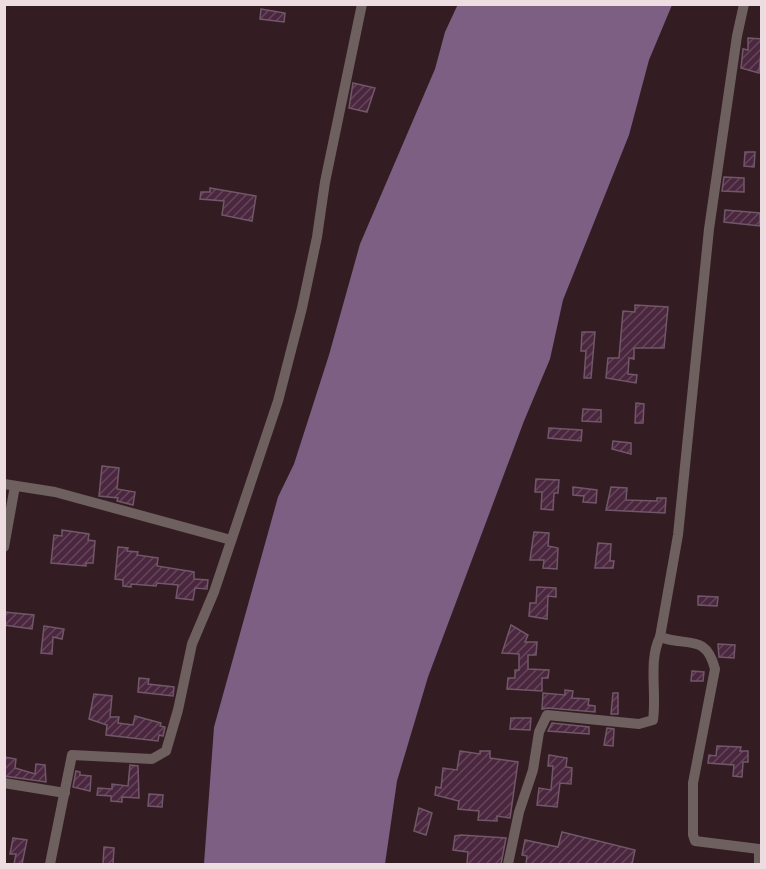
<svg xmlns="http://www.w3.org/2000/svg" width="766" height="869" font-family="Montserrat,sans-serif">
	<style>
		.water { fill: #7c5f83 }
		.building { fill: url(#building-hatch); stroke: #715868; stroke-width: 1.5 }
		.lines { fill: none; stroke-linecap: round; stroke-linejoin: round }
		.minor { stroke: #6e605f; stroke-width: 10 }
	</style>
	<defs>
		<pattern id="building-hatch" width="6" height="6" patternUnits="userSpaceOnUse" patternTransform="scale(1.5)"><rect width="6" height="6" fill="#4b263f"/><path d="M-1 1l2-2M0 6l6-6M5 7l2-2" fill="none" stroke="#65455a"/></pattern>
	</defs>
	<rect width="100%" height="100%" fill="#341c23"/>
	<path class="water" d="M 458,4 L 672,5 L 649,60 L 629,135 L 563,300 L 550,359 L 524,421 L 428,677 L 397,781 L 385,864 L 204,864 L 214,727 L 278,497 L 294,464 L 329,355 L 360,244 L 435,69 L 445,32 Z"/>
	<g class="building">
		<path d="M 261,9 L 285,13 L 284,22 L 260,19 Z"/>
		<path d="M 748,38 L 762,39 L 759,73 L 741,68 L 743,49 L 748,50 Z"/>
		<path d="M 353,83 L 375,88 L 367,112 L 349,108 Z"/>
		<path d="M 745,152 L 755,152 L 754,167 L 744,166 Z"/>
		<path d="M 724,177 L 744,178 L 744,192 L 722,191 Z"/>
		<path d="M 210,188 L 256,196 L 252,221 L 222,215 L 224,201 L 200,199 L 201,192 L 210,192 Z"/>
		<path d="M 725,210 L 760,213 L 760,226 L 724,222 Z"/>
		<path d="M 635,305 L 668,307 L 664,348 L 634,348 L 634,359 L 629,358 L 628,374 L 637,375 L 636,383 L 606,378 L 608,358 L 619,358 L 623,311 L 635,312 Z"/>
		<path d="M 582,332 L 595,332 L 591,378 L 584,378 L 586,351 L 581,351 Z"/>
		<path d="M 636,403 L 644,404 L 643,423 L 635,423 Z"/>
		<path d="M 583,409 L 601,410 L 601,422 L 582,421 Z"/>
		<path d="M 549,428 L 582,430 L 581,441 L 548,438 Z"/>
		<path d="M 613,441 L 631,443 L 631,454 L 612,449 Z"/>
		<path d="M 102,466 L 119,468 L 117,489 L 135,492 L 133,505 L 117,501 L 118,498 L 99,496 Z"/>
		<path d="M 536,479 L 559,480 L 558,493 L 554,493 L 553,510 L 541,509 L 542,492 L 535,492 Z"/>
		<path d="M 573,487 L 597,490 L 596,503 L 583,502 L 584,496 L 573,495 Z"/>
		<path d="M 611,487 L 627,488 L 626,500 L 657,501 L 657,498 L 666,498 L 665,513 L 606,510 Z"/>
		<path d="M 62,530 L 89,534 L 88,540 L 95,541 L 93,563 L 86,563 L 86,566 L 51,563 L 54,535 L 62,536 Z"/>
		<path d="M 534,532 L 549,533 L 548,546 L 558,548 L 557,569 L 543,568 L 544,560 L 530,560 Z"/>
		<path d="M 598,543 L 611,544 L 610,561 L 614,561 L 613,568 L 595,568 Z"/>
		<path d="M 118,547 L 128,548 L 127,551 L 138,552 L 137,555 L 158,558 L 157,566 L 194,572 L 194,579 L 208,580 L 207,589 L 195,588 L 193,600 L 176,598 L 178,585 L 157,583 L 156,586 L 131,584 L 131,587 L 123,586 L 123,580 L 115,579 Z"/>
		<path d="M 537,587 L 556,588 L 556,597 L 548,596 L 547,619 L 529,616 L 530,603 L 536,603 Z"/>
		<path d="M 698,596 L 718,597 L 717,606 L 698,605 Z"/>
		<path d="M 4,612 L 34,615 L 32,629 L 4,625 Z"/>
		<path d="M 511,625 L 528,635 L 525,642 L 537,642 L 536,655 L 528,655 L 528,669 L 549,670 L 548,678 L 542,678 L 542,691 L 507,689 L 508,678 L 515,678 L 515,670 L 519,670 L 519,654 L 502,653 Z"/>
		<path d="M 44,626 L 64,629 L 62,639 L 53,637 L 52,654 L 41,653 Z"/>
		<path d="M 718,644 L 735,645 L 734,658 L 719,657 Z"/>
		<path d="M 692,671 L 704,672 L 703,681 L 691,681 Z"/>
		<path d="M 139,678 L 149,679 L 148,684 L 174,687 L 173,696 L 138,692 Z"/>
		<path d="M 565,690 L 573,691 L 572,698 L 589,699 L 588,705 L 595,706 L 595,712 L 548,708 L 542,709 L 543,693 L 565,695 Z"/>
		<path d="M 613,693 L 618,693 L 618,714 L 611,714 Z"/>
		<path d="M 94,694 L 112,696 L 110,717 L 119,717 L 118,723 L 133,725 L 135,716 L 161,723 L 160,726 L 165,727 L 163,736 L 159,735 L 158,741 L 106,735 L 107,725 L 89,719 Z"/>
		<path d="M 511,718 L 531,718 L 530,730 L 510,729 Z"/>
		<path d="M 552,723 L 589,727 L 589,734 L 548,731 Z"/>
		<path d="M 607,728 L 614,729 L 613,746 L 604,745 Z"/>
		<path d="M 717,746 L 741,747 L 740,751 L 748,751 L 748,762 L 743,762 L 742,777 L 733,776 L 734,765 L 708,763 L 709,755 L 716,756 Z"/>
		<path d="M 460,751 L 480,754 L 480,751 L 490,751 L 490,758 L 518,762 L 510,818 L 497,816 L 497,821 L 478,820 L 479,811 L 458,809 L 459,801 L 435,795 L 436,787 L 441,788 L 443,768 L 457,770 Z"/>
		<path d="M 549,755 L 567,758 L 566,767 L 572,768 L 571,784 L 560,783 L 557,807 L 537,805 L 539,788 L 551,790 L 553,766 L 548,766 Z"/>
		<path d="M 4,757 L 16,759 L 15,768 L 35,774 L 36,764 L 45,765 L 46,782 L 4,776 Z"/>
		<path d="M 130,765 L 138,766 L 139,798 L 122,797 L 122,802 L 111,801 L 111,796 L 97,795 L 98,788 L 112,789 L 112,784 L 128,786 Z"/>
		<path d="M 76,771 L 80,772 L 80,775 L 91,776 L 90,791 L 73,787 Z"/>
		<path d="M 149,794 L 163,795 L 162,807 L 148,806 Z"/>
		<path d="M 419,808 L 432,813 L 426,835 L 414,831 Z"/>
		<path d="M 562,832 L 635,850 L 632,864 L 526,864 L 527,856 L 522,855 L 525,840 L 558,847 Z"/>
		<path d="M 461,835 L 506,838 L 501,864 L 467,864 L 468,852 L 453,850 L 455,836 Z"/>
		<path d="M 13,838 L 27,840 L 22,864 L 14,864 L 16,854 L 10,854 Z"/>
		<path d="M 104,847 L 114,848 L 113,864 L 103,864 Z"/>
	</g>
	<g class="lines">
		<g class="minor">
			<path d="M 744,4 L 737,36 L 709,229 L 678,535 L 660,637 C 687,647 706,633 715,669 L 693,783 L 693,835 L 695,841 L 759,849 L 759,864"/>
			<path d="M 4,484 L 55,492 L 231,540"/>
			<path d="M 4,547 L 15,486"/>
			<path d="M 4,783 L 65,793"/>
			<path d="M 50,864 L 72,755 L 152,759 L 166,751 L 178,710 L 192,644 L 214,592 L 278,401 L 302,308 L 317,237 L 325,182 L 362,4"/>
			<path d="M 508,864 L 519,812 L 533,770 L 539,732 L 547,715 L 639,724 L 653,720 C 657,693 648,661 660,637"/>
		</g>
	</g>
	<rect width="766" height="869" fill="none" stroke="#eddce0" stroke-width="12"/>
</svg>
